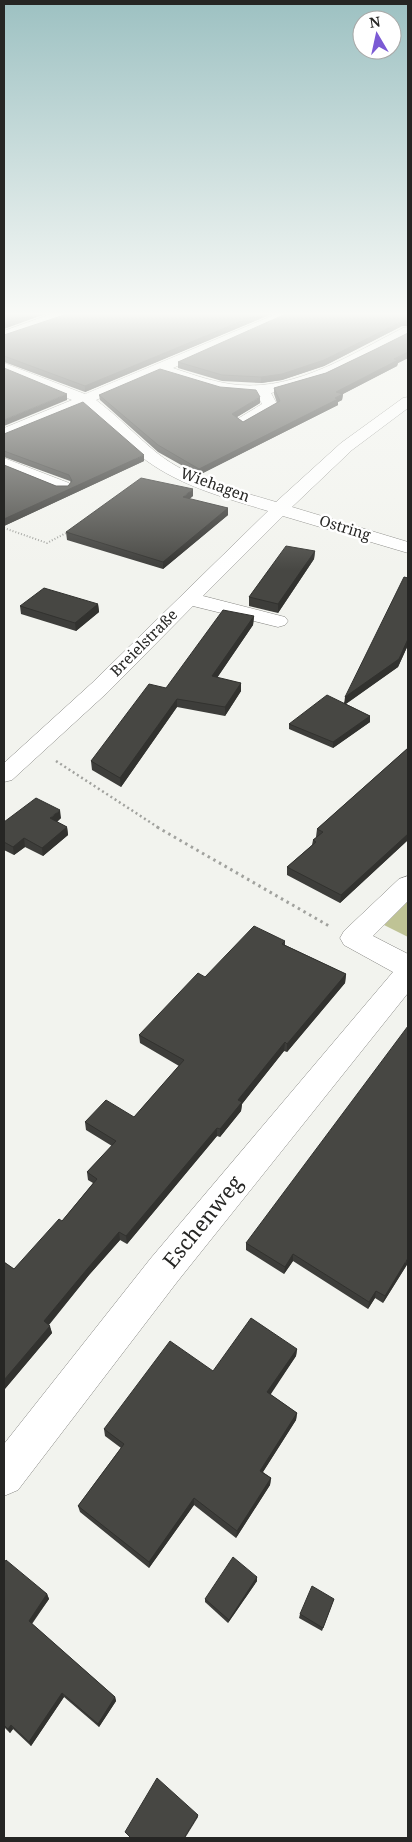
<svg xmlns="http://www.w3.org/2000/svg" width="412" height="1842" font-family="'Noto Serif',serif">
	<style>
		.green { fill: #bfc395 }
		.lines { fill: none; stroke-linecap: round; stroke-linejoin: round }
		.minor-casing { stroke: #848480; stroke-width: 1 }
		.path-far2 { stroke: #a1a29e; stroke-width: 2; stroke-dasharray: 1 2; stroke-linecap: butt }
		.path-far1 { stroke: #a1a29e; stroke-width: 2.5; stroke-dasharray: 2 3; stroke-linecap: butt }
		.path { stroke: #a1a29e; stroke-width: 3; stroke-dasharray: 2.5 4; stroke-linecap: butt }
		.minor { fill: #fff; fill-rule: evenodd }
		.wall { fill: #3d3d3a }
		.shaded-wall { fill: #32322f }
		.building { fill: #474743; stroke: #32322f }
		.labels { text-anchor: middle; stroke-width: 5; stroke-linejoin: round; paint-order: stroke }
		.far-street-label { font-size: 15px; fill: #262624; stroke: #fff }
		.near-street-label { font-size: 21px; fill: #262624; stroke: #fff }
	</style>
	<rect width="100%" height="100%" fill="#f2f3ee"/>
	<path class="green" d="M 408,893 L 408,937 L 378,922 Z"/>
	<g class="lines">
		<defs>
			<g id="minor">
				<path d="M 54,313 L 73,313 L 72,316 L 4,339 L 4,331 Z"/>
				<path d="M 279,313 L 296,313 L 173,368 C 194,375 216,383 239,385 C 298,390 353,353 403,328 L 408,327 L 408,336 C 364,358 321,384 271,393 L 278,406 L 275,409 L 242,426 L 234,421 L 262,404 L 257,394 L 220,391 L 160,373 L 96,400 C 118,416 136,436 157,453 C 191,480 236,490 276,502 L 341,443 L 403,398 L 408,397 L 408,408 L 352,450 L 292,507 L 408,542 L 408,553 L 283,516 L 203,596 L 285,617 L 288,621 L 285,625 L 278,627 L 193,606 L 108,692 L 12,780 L 4,782 L 4,763 L 92,683 L 268,511 C 226,498 183,487 147,461 C 125,445 107,422 84,406 L 4,439 L 4,428 L 72,400 L 4,372 L 4,363 L 85,394 Z"/>
				<path d="M 4,458 L 69,483 L 71,487 L 69,491 L 57,491 L 4,469 Z"/>
				<path d="M 408,876 L 408,901 L 373,936 L 408,954 L 408,993 L 177,1282 L 18,1490 L 4,1496 L 4,1444 L 151,1258 L 393,972 L 344,945 L 340,938 L 344,931 L 399,879 Z"/>
			</g>
		</defs>
		<use href="#minor" class="minor-casing"/>
		<path class="path-far2" d="M 4,528 L 47,543 L 68,532"/>
		<path class="path-far1" d="M 56,761 L 159,828"/>
		<path class="path" d="M 157,827 L 329,926"/>
		<use href="#minor" class="minor"/>
	</g>
	<g class="wall">
		<path d="M 274,313 L 85,392 L 4,362 L 4,335 Z"/>
		<path d="M 402,326 L 324,366 L 282,380 L 261,383 L 222,381 L 178,368 L 178,362 Z"/>
		<path d="M 408,333 L 408,358 L 398,363 L 397,366 L 343,394 L 342,400 L 338,402 L 338,405 L 199,475 L 158,452 L 100,400 L 99,395 L 260,403 L 237,417 L 243,422 L 277,403 L 274,394 L 274,388 L 326,373 L 376,349 Z"/>
		<path d="M 4,434 L 144,461 L 4,526 L 4,465 L 56,486 L 68,486 L 71,483 L 70,481 L 4,457 Z"/>
		<path d="M 193,496 L 189,499 L 228,508 L 228,515 L 163,569 L 67,540 L 66,532 Z"/>
		<path d="M 315,551 L 314,559 L 278,613 L 249,606 L 249,597 Z"/>
		<path d="M 408,578 L 408,645 L 398,667 L 346,704 L 370,716 L 370,722 L 333,748 L 289,729 L 289,724 L 344,703 Z"/>
		<path d="M 98,604 L 99,612 L 76,631 L 21,614 L 20,606 Z"/>
		<path d="M 254,616 L 253,625 L 217,678 L 241,683 L 241,691 L 225,716 L 177,707 L 121,787 L 92,770 L 91,761 L 166,688 Z"/>
		<path d="M 408,748 L 408,840 L 340,903 L 287,875 L 287,867 L 312,845 L 313,840 L 317,837 L 316,837 L 317,829 Z"/>
		<path d="M 61,818 L 57,822 L 67,827 L 68,835 L 43,856 L 25,847 L 14,855 L 4,850 L 4,822 Z"/>
		<path d="M 285,941 L 285,945 L 346,974 L 345,983 L 287,1052 L 284,1051 L 242,1104 L 241,1111 L 220,1137 L 217,1136 L 127,1244 L 120,1240 L 89,1275 L 49,1325 L 52,1333 L 4,1390 L 4,1262 L 14,1269 L 62,1221 L 93,1183 L 88,1180 L 87,1172 L 112,1146 L 86,1130 L 85,1122 L 134,1117 L 179,1066 L 140,1043 L 139,1035 L 205,977 Z"/>
		<path d="M 246,1243 L 408,1263 L 383,1303 L 375,1298 L 368,1309 L 293,1261 L 284,1274 L 246,1250 Z"/>
		<path d="M 297,1349 L 296,1356 L 270,1394 L 297,1413 L 296,1420 L 263,1472 L 271,1478 L 270,1485 L 236,1538 L 194,1505 L 149,1568 L 80,1512 L 78,1506 L 121,1448 L 105,1436 L 104,1429 L 213,1371 Z"/>
		<path d="M 4,1563 L 47,1594 L 49,1599 L 32,1624 L 115,1697 L 116,1701 L 99,1727 L 64,1697 L 31,1746 L 13,1729 L 10,1733 L 4,1727 Z"/>
		<path d="M 257,1577 L 257,1581 L 228,1623 L 205,1602 L 205,1599 Z"/>
		<path d="M 334,1599 L 322,1631 L 299,1618 L 300,1614 Z"/>
	</g>
	<g class="shaded-wall">
		<path d="M 33,313 L 48,313 L 4,329 L 4,323 Z"/>
		<path d="M 261,313 L 274,313 L 85,392 L 85,386 Z"/>
		<path d="M 408,320 L 408,326 L 402,326 L 324,366 L 282,380 L 261,383 L 261,377 L 403,321 Z"/>
		<path d="M 408,352 L 408,358 L 398,363 L 397,366 L 335,398 L 336,392 Z"/>
		<path d="M 67,394 L 67,400 L 4,426 L 4,420 Z"/>
		<path d="M 343,394 L 342,400 L 338,402 L 338,405 L 199,475 L 199,469 Z"/>
		<path d="M 260,397 L 260,403 L 232,420 L 232,414 Z"/>
		<path d="M 144,455 L 144,461 L 4,526 L 4,519 Z"/>
		<path d="M 193,489 L 193,496 L 183,504 L 183,497 Z"/>
		<path d="M 228,508 L 228,515 L 163,569 L 163,562 Z"/>
		<path d="M 315,551 L 314,559 L 278,613 L 278,604 Z"/>
		<path d="M 98,604 L 99,612 L 76,631 L 75,623 Z"/>
		<path d="M 254,616 L 253,625 L 212,685 L 212,676 Z"/>
		<path d="M 408,639 L 408,645 L 398,667 L 344,705 L 345,697 Z"/>
		<path d="M 241,683 L 241,691 L 225,716 L 225,707 Z"/>
		<path d="M 177,699 L 177,707 L 121,787 L 120,778 Z"/>
		<path d="M 370,716 L 370,722 L 333,748 L 333,742 Z"/>
		<path d="M 60,810 L 61,818 L 51,827 L 50,818 Z"/>
		<path d="M 67,827 L 68,835 L 43,856 L 42,848 Z"/>
		<path d="M 408,834 L 408,840 L 340,903 L 341,895 Z"/>
		<path d="M 24,838 L 25,847 L 14,855 L 13,847 Z"/>
		<path d="M 346,974 L 345,983 L 287,1052 L 287,1044 Z"/>
		<path d="M 285,1042 L 284,1051 L 242,1104 L 241,1111 L 220,1137 L 220,1129 L 238,1100 Z"/>
		<path d="M 217,1128 L 217,1136 L 127,1244 L 126,1236 Z"/>
		<path d="M 119,1232 L 120,1240 L 89,1275 L 45,1329 L 44,1321 L 88,1268 Z"/>
		<path d="M 293,1254 L 293,1261 L 284,1274 L 285,1267 Z"/>
		<path d="M 408,1258 L 408,1263 L 383,1303 L 385,1296 Z"/>
		<path d="M 376,1291 L 375,1298 L 368,1309 L 369,1302 Z"/>
		<path d="M 50,1326 L 52,1333 L 4,1390 L 4,1380 Z"/>
		<path d="M 297,1349 L 296,1356 L 267,1400 L 267,1392 Z"/>
		<path d="M 297,1413 L 296,1420 L 259,1478 L 260,1471 Z"/>
		<path d="M 271,1478 L 270,1485 L 236,1538 L 237,1531 Z"/>
		<path d="M 194,1498 L 194,1505 L 149,1568 L 149,1562 Z"/>
		<path d="M 257,1577 L 257,1581 L 228,1623 L 229,1620 Z"/>
		<path d="M 47,1594 L 49,1599 L 30,1625 L 29,1621 Z"/>
		<path d="M 62,1693 L 64,1697 L 31,1746 L 29,1742 Z"/>
		<path d="M 115,1697 L 116,1701 L 99,1727 L 98,1724 Z"/>
		<path d="M 11,1725 L 13,1729 L 10,1733 L 8,1729 Z"/>
		<path d="M 198,1815 L 198,1817 L 185,1838 L 184,1838 Z"/>
	</g>
	<g class="building">
		<path d="M 4,313 L 33,313 L 4,323 Z"/>
		<path d="M 70,313 L 261,313 L 85,386 L 4,356 L 4,335 Z"/>
		<path d="M 288,313 L 408,313 L 408,320 L 403,321 L 324,360 L 282,374 L 261,377 L 222,375 L 178,362 Z"/>
		<path d="M 408,333 L 408,352 L 394,359 L 398,360 L 336,392 L 343,394 L 335,398 L 338,399 L 199,469 L 158,445 L 99,395 L 160,369 L 220,387 L 256,390 L 260,397 L 232,414 L 243,422 L 280,401 L 274,388 L 326,373 L 376,349 Z"/>
		<path d="M 4,368 L 67,394 L 4,420 Z"/>
		<path d="M 83,402 L 144,455 L 4,519 L 4,465 L 56,486 L 68,486 L 72,481 L 69,475 L 4,451 L 4,434 Z"/>
		<path d="M 141,478 L 193,489 L 183,497 L 228,508 L 163,562 L 66,532 Z"/>
		<path d="M 286,546 L 315,551 L 278,604 L 249,597 Z"/>
		<path d="M 404,577 L 408,578 L 408,639 L 399,659 L 345,697 Z"/>
		<path d="M 44,588 L 98,604 L 75,623 L 20,606 Z"/>
		<path d="M 223,610 L 254,616 L 212,676 L 241,683 L 225,707 L 177,699 L 120,778 L 91,761 L 149,684 L 166,688 Z"/>
		<path d="M 327,695 L 370,716 L 333,742 L 289,724 Z"/>
		<path d="M 408,748 L 408,834 L 341,895 L 287,867 L 316,842 L 313,840 L 323,832 L 317,829 Z"/>
		<path d="M 36,798 L 60,810 L 50,818 L 67,827 L 42,848 L 24,838 L 13,847 L 4,842 L 4,822 Z"/>
		<path d="M 254,926 L 285,941 L 282,944 L 346,974 L 287,1044 L 285,1042 L 238,1100 L 242,1102 L 220,1129 L 217,1128 L 126,1236 L 119,1232 L 88,1268 L 44,1321 L 50,1326 L 4,1380 L 4,1262 L 14,1269 L 59,1219 L 62,1221 L 97,1179 L 87,1172 L 116,1141 L 85,1122 L 106,1100 L 134,1117 L 184,1060 L 139,1035 L 198,973 L 205,977 Z"/>
		<path d="M 408,1026 L 408,1258 L 385,1296 L 376,1291 L 369,1302 L 293,1254 L 285,1267 L 246,1243 Z"/>
		<path d="M 251,1318 L 297,1349 L 267,1392 L 297,1413 L 260,1471 L 271,1478 L 237,1531 L 194,1498 L 149,1562 L 78,1506 L 124,1444 L 104,1429 L 170,1341 L 213,1371 Z"/>
		<path d="M 233,1557 L 257,1577 L 229,1620 L 205,1599 Z"/>
		<path d="M 6,1560 L 47,1594 L 29,1621 L 115,1697 L 98,1724 L 62,1693 L 29,1742 L 11,1725 L 8,1729 L 4,1725 L 4,1563 Z"/>
		<path d="M 312,1586 L 334,1599 L 323,1628 L 300,1614 Z"/>
		<path d="M 157,1778 L 198,1815 L 184,1838 L 131,1838 L 125,1832 Z"/>
	</g>
	<linearGradient id="sky" x2="0" y2="1"><stop stop-color="#9dc1c2"/><stop offset="0.55" stop-color="#f9faf7"/><stop offset="1" stop-color="#f9faf7" stop-opacity="0"/></linearGradient>
	<rect width="412" height="571" fill="url(#sky)"/>
	<g class="labels">
		<g class="far-street-label">
			<text transform="translate(215 485) rotate(20)" y="5">Wiehagen</text>
			<text transform="translate(345 528) rotate(17)" y="5">Ostring</text>
			<text transform="translate(144 643) rotate(-45)" y="5">Breielstraße</text>
		</g>
		<g class="near-street-label">
			<text transform="translate(203 1222) rotate(-51)" y="7">Eschenweg</text>
		</g>
	</g>
	<rect width="412" height="1842" fill="none" stroke="#262624" stroke-width="10"/>
	<g transform="translate(377 35) rotate(351)"><circle r="24" fill="#ffffff" stroke="#a8a8a7"/>
	<path d="M0-4L9 19L0 12L-9 19Z" fill="#7b5ad4"/>
	<text y="-8" font-size="14" font-weight="bold" text-anchor="middle" fill="#262624">N</text>
	</g>
</svg>
